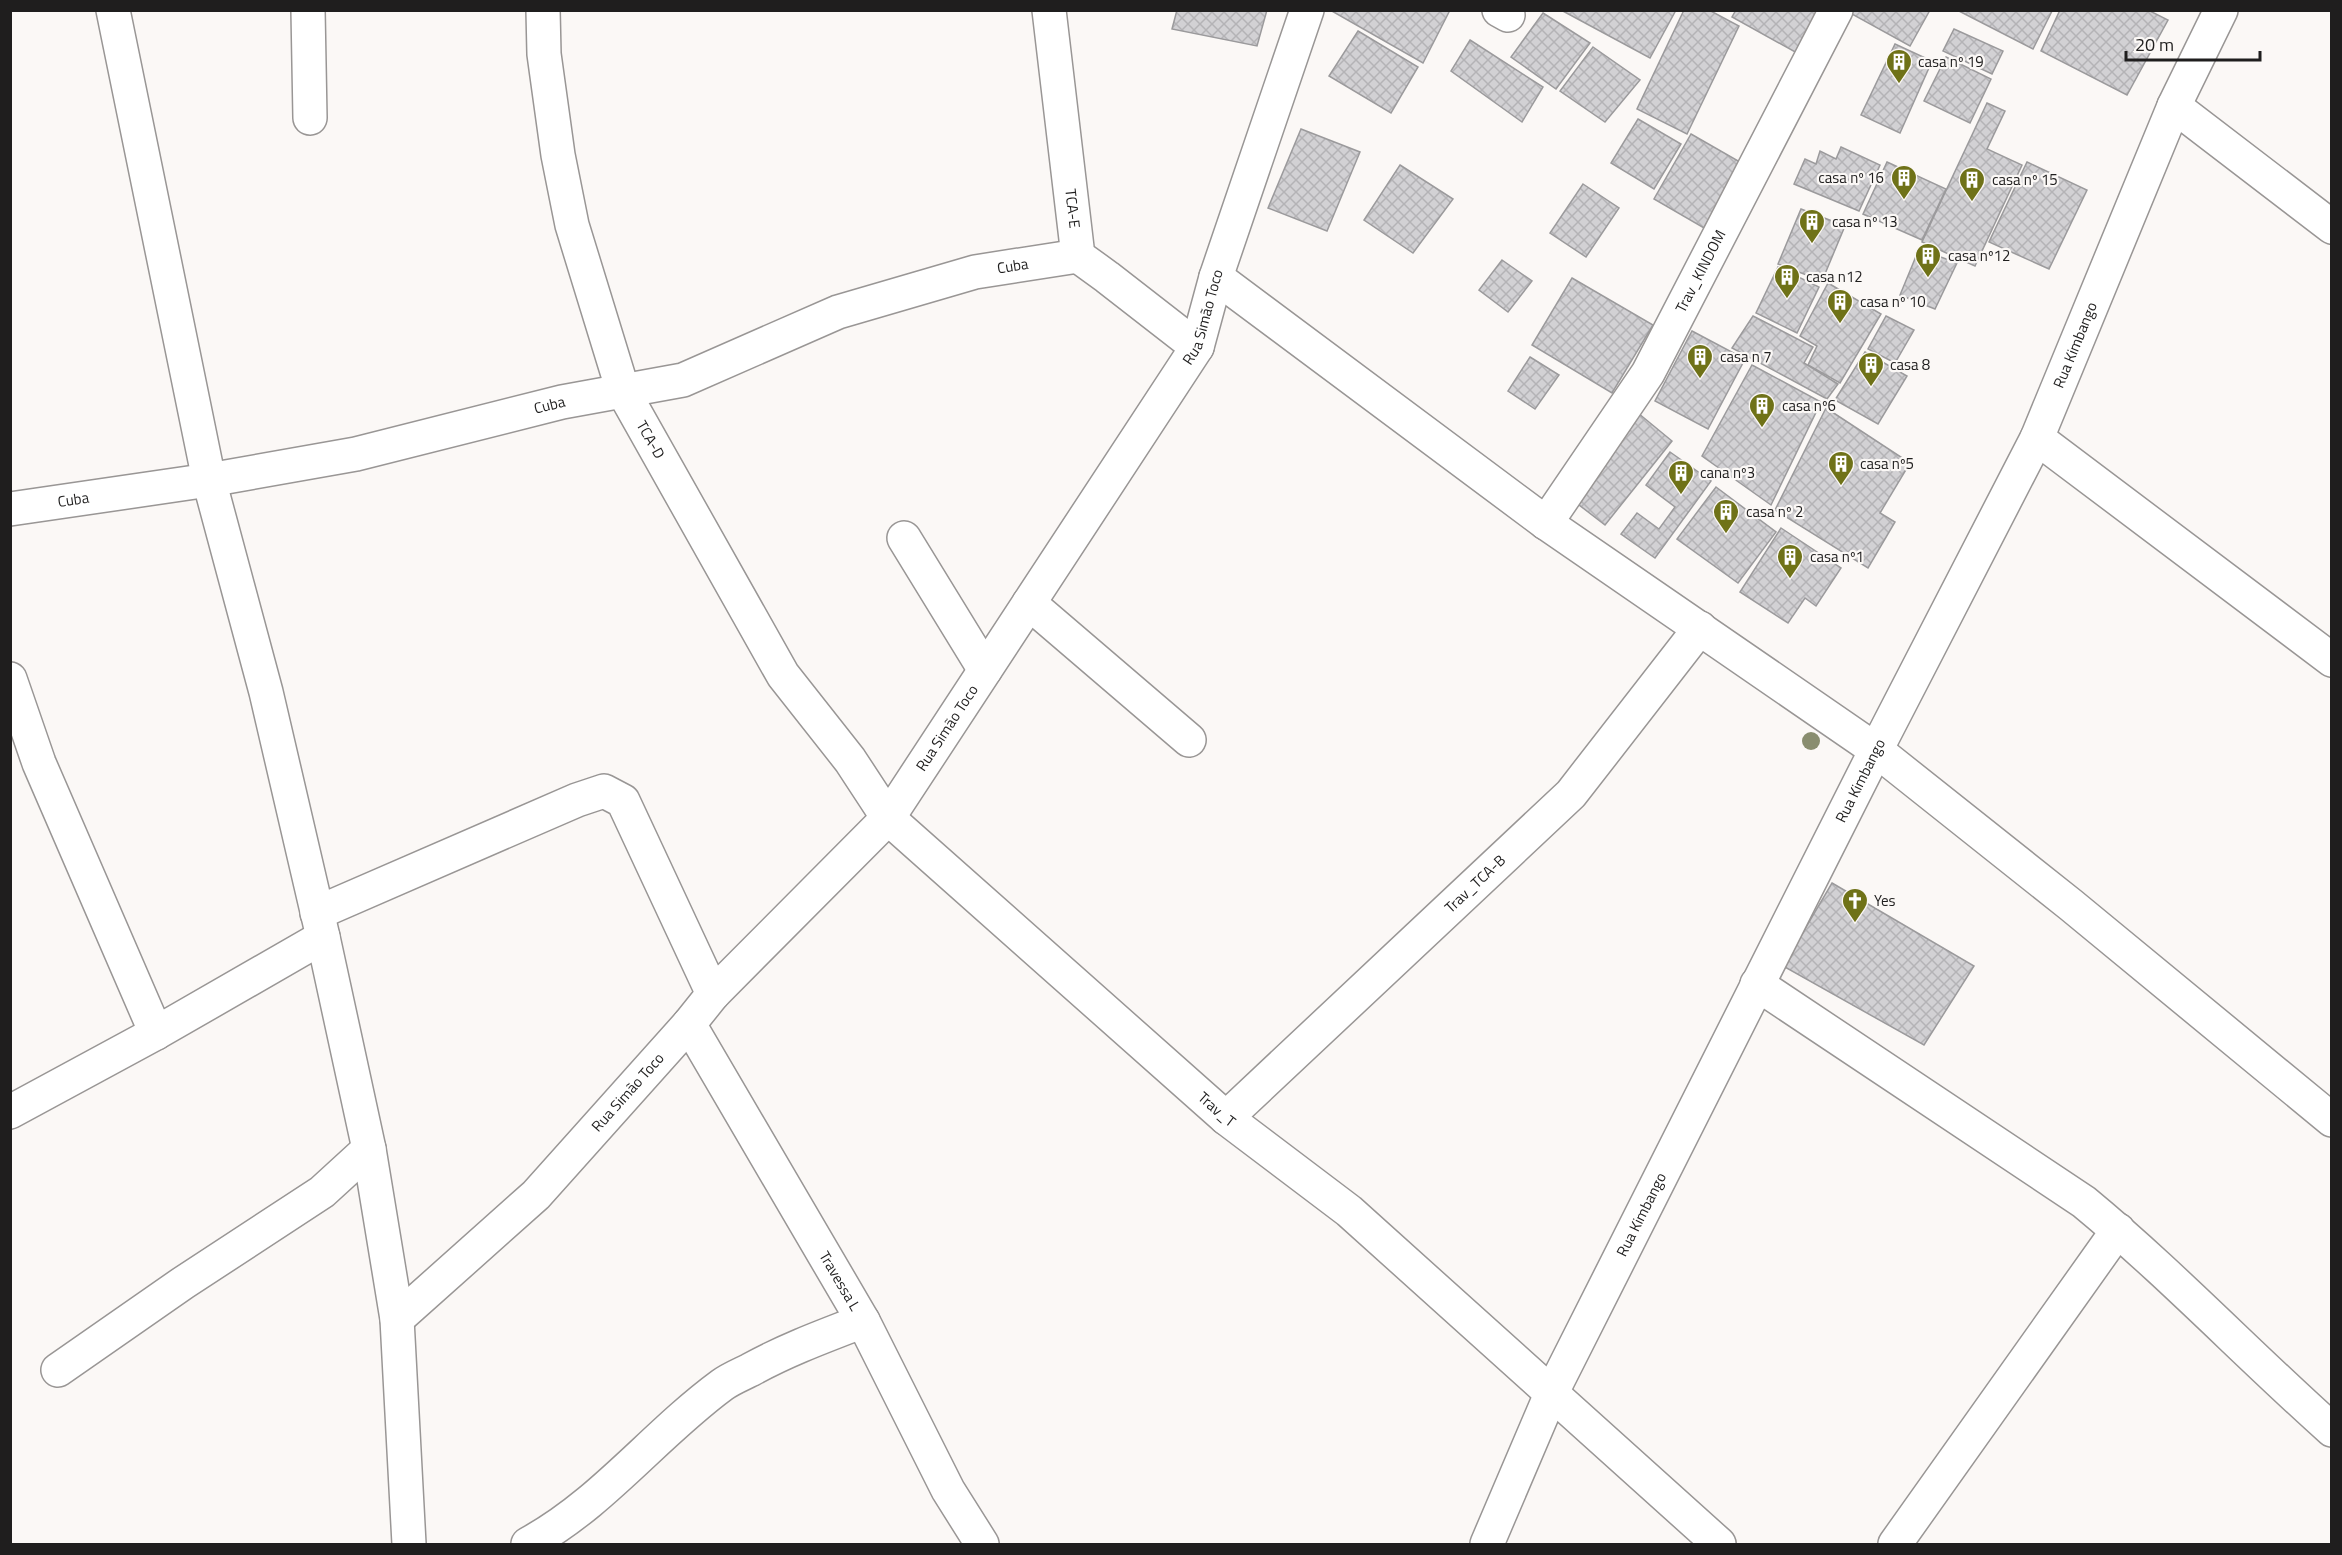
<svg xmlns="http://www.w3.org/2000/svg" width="2342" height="1555" font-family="'Titillium Web',sans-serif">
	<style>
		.building { fill: url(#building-cross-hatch); stroke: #9b9a9c; stroke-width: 1.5 }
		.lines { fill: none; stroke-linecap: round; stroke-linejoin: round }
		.minor-casing { stroke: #999695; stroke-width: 36 }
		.minor { stroke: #fff; stroke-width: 33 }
		.tree { fill: #898d6f }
		.labels { text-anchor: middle; stroke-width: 4.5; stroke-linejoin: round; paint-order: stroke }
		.poi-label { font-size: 15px; fill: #1f1e1e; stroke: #fbf8f6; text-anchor: start }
		.street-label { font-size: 15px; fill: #1f1e1e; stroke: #fbf8f6 }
	</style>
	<defs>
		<pattern id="building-cross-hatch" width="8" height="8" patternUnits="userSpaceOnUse" patternTransform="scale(1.5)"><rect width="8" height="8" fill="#d2d1d4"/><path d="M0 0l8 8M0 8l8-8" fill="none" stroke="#b4b3b6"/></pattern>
	</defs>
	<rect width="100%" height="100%" fill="#fbf8f6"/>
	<g class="building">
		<path d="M 1177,10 L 1267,10 L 1257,46 L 1172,29 Z"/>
		<path d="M 1330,10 L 1450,10 L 1423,63 Z"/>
		<path d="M 1561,10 L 1676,10 L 1650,58 Z"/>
		<path d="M 1684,10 L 1709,10 L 1739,26 L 1687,134 L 1637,109 Z"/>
		<path d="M 1736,10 L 1818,10 L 1797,53 L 1732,17 Z"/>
		<path d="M 1851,10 L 1930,10 L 1910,46 L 1850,13 Z"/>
		<path d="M 1957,10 L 2050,10 L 2052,11 L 2033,49 Z"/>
		<path d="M 2060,10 L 2148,10 L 2168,20 L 2127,95 L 2041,51 Z"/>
		<path d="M 1543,13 L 1590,43 L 1556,89 L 1511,57 Z"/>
		<path d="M 1954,29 L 2003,51 L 1992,74 L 1943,51 Z"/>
		<path d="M 1358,31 L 1418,67 L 1391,113 L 1329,76 Z"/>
		<path d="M 1470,40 L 1543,87 L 1522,122 L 1451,71 Z"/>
		<path d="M 1895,44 L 1932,61 L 1900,133 L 1861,115 Z"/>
		<path d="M 1593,47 L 1640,80 L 1605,122 L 1560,91 Z"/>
		<path d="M 1946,57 L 1991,79 L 1970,123 L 1924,101 Z"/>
		<path d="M 1987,103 L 2005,111 L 1987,149 L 2022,165 L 1975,266 L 1922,242 Z"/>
		<path d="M 1638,119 L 1681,144 L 1654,189 L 1611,163 Z"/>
		<path d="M 1301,129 L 1360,152 L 1327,231 L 1268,208 Z"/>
		<path d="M 1691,134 L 1740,162 L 1704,228 L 1654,199 Z"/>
		<path d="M 1841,147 L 1880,165 L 1859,211 L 1794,184 L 1805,159 L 1816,164 L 1820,151 L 1836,159 Z"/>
		<path d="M 1887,162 L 1946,189 L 1922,240 L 1863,214 Z"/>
		<path d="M 2027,162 L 2087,190 L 2049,269 L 1989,242 Z"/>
		<path d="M 1400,165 L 1453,199 L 1413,253 L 1364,220 Z"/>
		<path d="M 1583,184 L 1619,208 L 1586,257 L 1550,233 Z"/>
		<path d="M 1801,209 L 1845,226 L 1822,281 L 1778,264 Z"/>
		<path d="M 1919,249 L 1957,263 L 1935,309 L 1900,295 Z"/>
		<path d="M 1502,260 L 1532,281 L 1508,312 L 1479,290 Z"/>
		<path d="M 1778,267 L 1819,287 L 1797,333 L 1756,313 Z"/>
		<path d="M 1572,278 L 1653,325 L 1612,393 L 1532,345 Z"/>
		<path d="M 1828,283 L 1881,314 L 1840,383 L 1808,365 L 1817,346 L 1800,336 Z"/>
		<path d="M 1753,316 L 1813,347 L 1804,363 L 1838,384 L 1827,399 L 1732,348 Z"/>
		<path d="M 1886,316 L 1914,330 L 1895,363 L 1868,349 Z"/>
		<path d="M 1692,331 L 1745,359 L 1708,429 L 1655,401 Z"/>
		<path d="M 1865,352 L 1907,376 L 1878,424 L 1835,400 Z"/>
		<path d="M 1530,357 L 1559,375 L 1535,409 L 1508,391 Z"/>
		<path d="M 1752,365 L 1821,402 L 1771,505 L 1702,456 Z"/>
		<path d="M 1826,408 L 1910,463 L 1880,513 L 1895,522 L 1868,568 L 1775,510 Z"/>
		<path d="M 1638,413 L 1672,441 L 1605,525 L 1570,498 Z"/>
		<path d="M 1670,452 L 1711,481 L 1655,558 L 1621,534 L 1637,513 L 1659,529 L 1675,507 L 1646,485 Z"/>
		<path d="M 1716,487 L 1776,532 L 1738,583 L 1677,539 Z"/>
		<path d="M 1781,528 L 1841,568 L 1816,606 L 1805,598 L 1788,623 L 1740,592 Z"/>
		<path d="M 1832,883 L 1974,966 L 1924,1045 L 1783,966 Z"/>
	</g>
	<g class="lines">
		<defs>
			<g id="minor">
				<path d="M 113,10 L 209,480 L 266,692 L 323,937 L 369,1149 L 397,1319 L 409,1544"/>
				<path d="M 308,10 L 310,118"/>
				<path id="s1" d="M 543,10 L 544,54 L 558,155 L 572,225 L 623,391 L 783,675 L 850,760 L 888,818 L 1226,1118 L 1349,1211 L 1719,1544"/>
				<path id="s2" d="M 1049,10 L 1078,256 L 1107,277 L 1197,347"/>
				<path d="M 1499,10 L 1508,15"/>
				<path d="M 2174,106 L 2332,227"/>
				<path d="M 1216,277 L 1546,523 L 1876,750 L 2071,905 L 2332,1120"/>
				<path d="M 2037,438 L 2332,660"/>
				<path id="s3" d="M 10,509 L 209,480 L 356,454 L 562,402 L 683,380 L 838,312 L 975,272 L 1078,256"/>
				<path id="s4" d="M 1546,523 L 1648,373 L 1836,10"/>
				<path d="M 904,538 L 985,670"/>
				<path d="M 1029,603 L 1189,740"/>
				<path d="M 10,679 L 39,763 L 156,1033"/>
				<path d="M 317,913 L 577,800 L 604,791 L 623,801 L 713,994"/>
				<path d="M 1757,984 L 2084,1202 C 2170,1273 2248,1355 2332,1430"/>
				<path id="s5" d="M 689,1024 L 863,1321 L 948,1490 L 982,1544"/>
				<path d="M 10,1112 L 156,1033 L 323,937"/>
				<path id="s6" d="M 1226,1118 L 1571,794 L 1700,628"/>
				<path id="s7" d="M 397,1319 L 536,1195 L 689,1024 L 713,994 L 888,818 L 1197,347 L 1216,277 L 1307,10"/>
				<path d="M 58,1370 L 183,1283 L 322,1192 L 369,1149"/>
				<path d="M 528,1544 C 602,1504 654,1435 722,1385 C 730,1379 740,1375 750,1370 C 786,1350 824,1336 863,1321"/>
				<path id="s8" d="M 1487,1544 L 1551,1394 L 1876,750 L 2037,438 L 2174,106 L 2221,10"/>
				<path d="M 1895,1544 L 2118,1230"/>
			</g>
		</defs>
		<use href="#minor" class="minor-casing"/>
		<use href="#minor" class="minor"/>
	</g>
	<circle class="tree" cx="1811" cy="741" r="9"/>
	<defs>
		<symbol id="building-pin" viewBox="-11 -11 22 30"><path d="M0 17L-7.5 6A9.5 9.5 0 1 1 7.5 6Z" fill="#6f7218" stroke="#fbf8f6"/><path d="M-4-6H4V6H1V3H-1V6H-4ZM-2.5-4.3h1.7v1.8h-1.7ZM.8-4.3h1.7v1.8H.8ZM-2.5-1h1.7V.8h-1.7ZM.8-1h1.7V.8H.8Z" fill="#fff"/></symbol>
		<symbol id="church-pin" viewBox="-11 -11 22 30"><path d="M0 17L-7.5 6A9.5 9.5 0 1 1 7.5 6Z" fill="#6f7218" stroke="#fbf8f6"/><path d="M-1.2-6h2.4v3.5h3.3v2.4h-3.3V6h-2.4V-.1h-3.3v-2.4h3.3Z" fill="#fff"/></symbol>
	</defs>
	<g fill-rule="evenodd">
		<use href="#building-pin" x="1884" y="47" width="30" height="40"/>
		<use href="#building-pin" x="1889" y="163" width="30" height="40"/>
		<use href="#building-pin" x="1957" y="165" width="30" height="40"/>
		<use href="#building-pin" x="1797" y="207" width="30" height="40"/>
		<use href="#building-pin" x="1913" y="241" width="30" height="40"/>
		<use href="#building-pin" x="1772" y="262" width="30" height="40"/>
		<use href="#building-pin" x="1825" y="287" width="30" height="40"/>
		<use href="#building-pin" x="1685" y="342" width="30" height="40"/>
		<use href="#building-pin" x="1856" y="350" width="30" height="40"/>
		<use href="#building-pin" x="1747" y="391" width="30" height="40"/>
		<use href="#building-pin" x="1826" y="449" width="30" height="40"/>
		<use href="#building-pin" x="1666" y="458" width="30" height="40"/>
		<use href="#building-pin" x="1711" y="497" width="30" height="40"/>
		<use href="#building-pin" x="1775" y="542" width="30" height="40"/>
		<use href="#church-pin" x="1840" y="886" width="30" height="40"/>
	</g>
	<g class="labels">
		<g class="poi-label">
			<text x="1918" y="67">casa nº 19</text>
			<text x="1884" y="183" text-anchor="end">casa nº 16</text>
			<text x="1992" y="185">casa nº 15</text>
			<text x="1832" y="227">casa nº 13</text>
			<text x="1948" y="261">casa nº12</text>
			<text x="1806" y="282">casa n12</text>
			<text x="1860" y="307">casa nº 10</text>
			<text x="1720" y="362">casa n 7</text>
			<text x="1890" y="370">casa 8</text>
			<text x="1782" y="411">casa nº6</text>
			<text x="1860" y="469">casa nº5</text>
			<text x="1700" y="478">cana nº3</text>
			<text x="1746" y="517">casa nº 2</text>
			<text x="1810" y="562">casa nº1</text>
			<text x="1874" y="906">Yes</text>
		</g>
		<g class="street-label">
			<text dy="5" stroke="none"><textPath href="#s2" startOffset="200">TCA-E</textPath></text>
			<text dy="5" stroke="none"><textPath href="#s3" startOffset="1036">Cuba</textPath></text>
			<text dy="5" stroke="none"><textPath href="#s4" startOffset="296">Trav_KINDOM</textPath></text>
			<text dy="5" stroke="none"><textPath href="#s7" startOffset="1296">Rua Simão Toco</textPath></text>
			<text dy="5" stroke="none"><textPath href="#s8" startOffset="1336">Rua Kimbango</textPath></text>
			<text dy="5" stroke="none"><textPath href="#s3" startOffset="550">Cuba</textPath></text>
			<text dy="5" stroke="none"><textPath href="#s1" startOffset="447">TCA-D</textPath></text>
			<text dy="5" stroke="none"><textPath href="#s3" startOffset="64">Cuba</textPath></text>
			<text dy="5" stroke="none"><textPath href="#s7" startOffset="810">Rua Simão Toco</textPath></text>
			<text dy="5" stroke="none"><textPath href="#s8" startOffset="850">Rua Kimbango</textPath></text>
			<text dy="5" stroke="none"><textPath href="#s6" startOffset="342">Trav_TCA-B</textPath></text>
			<text dy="5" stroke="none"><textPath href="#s7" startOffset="324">Rua Simão Toco</textPath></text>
			<text dy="5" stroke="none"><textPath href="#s1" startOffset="1334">Trav_T</textPath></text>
			<text dy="5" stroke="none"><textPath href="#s8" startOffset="364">Rua Kimbango</textPath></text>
			<text dy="5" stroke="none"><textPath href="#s5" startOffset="298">Travessa L</textPath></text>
		</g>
	</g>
	<rect width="2342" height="1555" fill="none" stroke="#1f1e1e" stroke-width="24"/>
	<path d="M2126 51v9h134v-9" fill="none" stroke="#1f1e1e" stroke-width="3"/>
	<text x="2135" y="51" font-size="18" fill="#1f1e1e" stroke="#fbf8f6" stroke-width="4.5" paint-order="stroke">20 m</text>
</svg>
